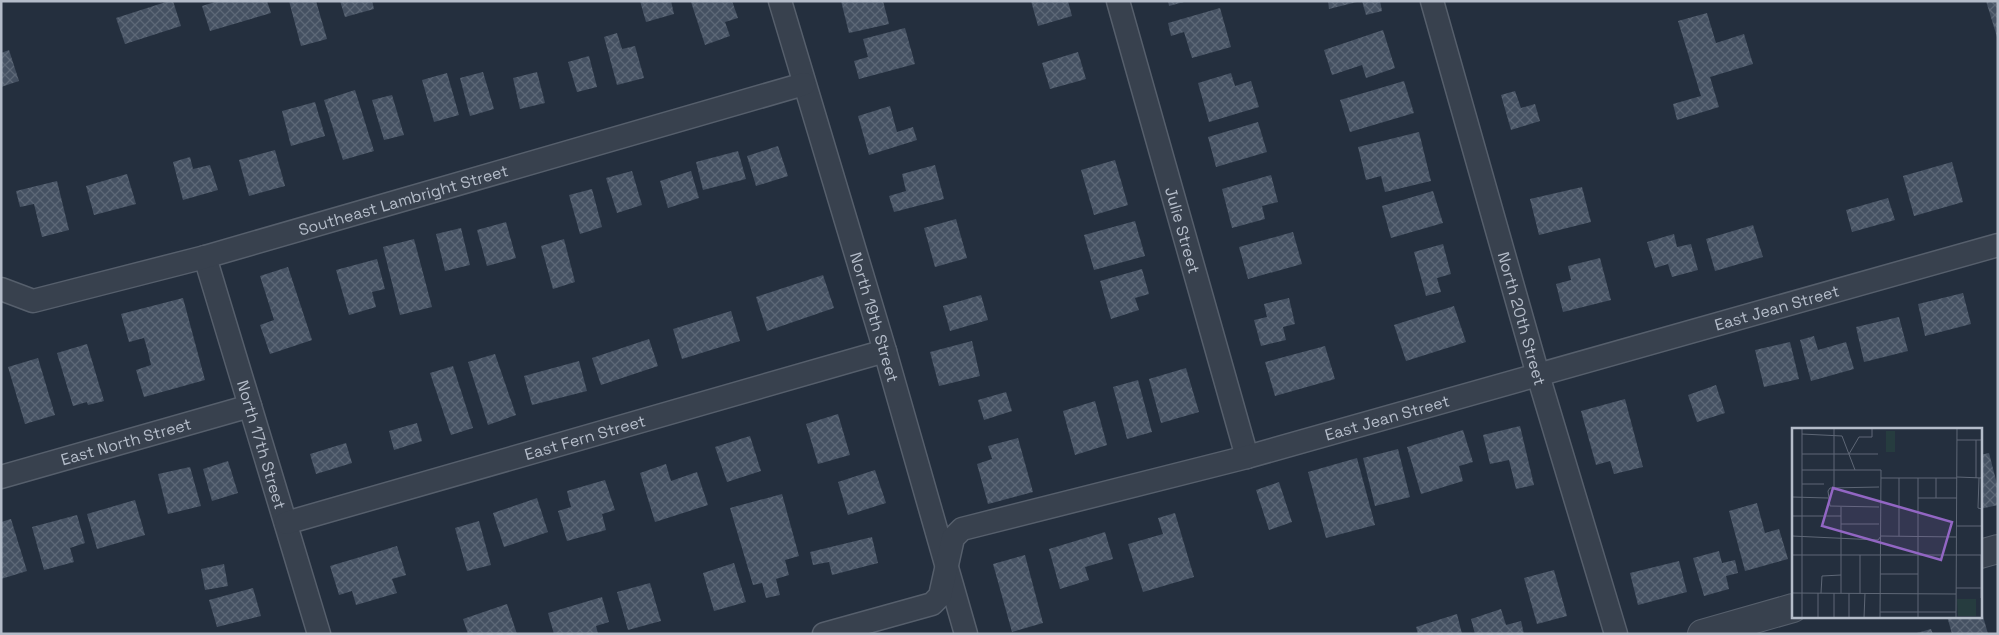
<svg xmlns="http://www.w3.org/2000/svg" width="1999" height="635" font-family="'Space Grotesk',sans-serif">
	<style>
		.building { fill: url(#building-cross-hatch) }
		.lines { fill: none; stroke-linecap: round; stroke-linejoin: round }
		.minor-casing { stroke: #565f6c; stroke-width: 25 }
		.tertiary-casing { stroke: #565f6c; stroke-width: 30 }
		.minor { stroke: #38414e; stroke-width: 22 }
		.tertiary { stroke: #38414e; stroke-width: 28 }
		.labels { text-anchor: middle; stroke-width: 4; stroke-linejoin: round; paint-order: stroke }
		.street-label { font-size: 16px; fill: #b4bcc9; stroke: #1d2633 }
		.inset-road { fill: none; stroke: #5e6776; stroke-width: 1 }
		.view { fill: #9266c3; fill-opacity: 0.15; stroke: #9266c3; stroke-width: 2.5 }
		.inset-edge { fill: none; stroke: #b4bcc9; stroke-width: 2.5 }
	</style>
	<defs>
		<pattern id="building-cross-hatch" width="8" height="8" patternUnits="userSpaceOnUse" patternTransform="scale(1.25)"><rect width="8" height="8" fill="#455162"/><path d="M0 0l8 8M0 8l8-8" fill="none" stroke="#5d6877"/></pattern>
	</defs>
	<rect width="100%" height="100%" fill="#242f3e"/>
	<g class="building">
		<path d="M 169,1 L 173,1 L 181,26 L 125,44 L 116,18 Z"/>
		<path d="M 218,1 L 267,1 L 271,13 L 210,31 L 202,6 Z"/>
		<path d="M 289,1 L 316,1 L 327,39 L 301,46 Z"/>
		<path d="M 340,1 L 372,1 L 374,9 L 345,17 Z"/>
		<path d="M 640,1 L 671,1 L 674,14 L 646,22 Z"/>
		<path d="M 732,1 L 738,18 L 725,22 L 730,36 L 705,45 L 691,2 Z"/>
		<path d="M 841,1 L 883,1 L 889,24 L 849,33 Z"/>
		<path d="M 1031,1 L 1068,1 L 1072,16 L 1038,26 Z"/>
		<path d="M 1168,1 L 1184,1 L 1184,2 L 1169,6 Z"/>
		<path d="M 1328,1 L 1357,1 L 1357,2 L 1329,9 Z"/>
		<path d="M 1362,1 L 1380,1 L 1382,11 L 1366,15 Z"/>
		<path d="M 1986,1 L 1998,1 L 1998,37 L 1997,37 Z"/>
		<path d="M 1220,8 L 1231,47 L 1192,58 L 1184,32 L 1171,36 L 1168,23 Z"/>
		<path d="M 1707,13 L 1716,43 L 1744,34 L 1753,64 L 1710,77 L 1719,107 L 1677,120 L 1673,104 L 1701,96 L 1678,21 Z"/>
		<path d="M 905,28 L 915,64 L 859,79 L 854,61 L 868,57 L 863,39 Z"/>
		<path d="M 1383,30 L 1395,68 L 1366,78 L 1362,65 L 1332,75 L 1324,50 Z"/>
		<path d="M 617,33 L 622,49 L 635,46 L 644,78 L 617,85 L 604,37 Z"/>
		<path d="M 9,50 L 19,81 L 1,87 L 1,53 Z"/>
		<path d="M 1078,52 L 1086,79 L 1050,89 L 1042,63 Z"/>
		<path d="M 589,56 L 597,87 L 577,92 L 568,62 Z"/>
		<path d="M 483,72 L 494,109 L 470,116 L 460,78 Z"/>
		<path d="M 537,72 L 545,103 L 520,109 L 513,78 Z"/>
		<path d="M 447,73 L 459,115 L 434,122 L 422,80 Z"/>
		<path d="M 1231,73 L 1235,86 L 1251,81 L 1259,107 L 1209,122 L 1198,83 Z"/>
		<path d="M 1404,81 L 1414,113 L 1350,132 L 1340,100 Z"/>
		<path d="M 355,90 L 374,151 L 343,160 L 324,100 Z"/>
		<path d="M 1515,91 L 1521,108 L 1535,104 L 1540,121 L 1511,130 L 1501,95 Z"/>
		<path d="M 392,95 L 404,135 L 384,140 L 372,100 Z"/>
		<path d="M 315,102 L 325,136 L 291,146 L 282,111 Z"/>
		<path d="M 890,106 L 897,132 L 913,127 L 917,140 L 869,155 L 858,116 Z"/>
		<path d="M 1258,122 L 1267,152 L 1216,167 L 1208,137 Z"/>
		<path d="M 1419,132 L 1431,181 L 1385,192 L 1381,176 L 1366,180 L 1358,147 Z"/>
		<path d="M 778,146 L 788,176 L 756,186 L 747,156 Z"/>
		<path d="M 275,150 L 285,186 L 249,196 L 239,160 Z"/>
		<path d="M 738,151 L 746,179 L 703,190 L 696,162 Z"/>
		<path d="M 190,157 L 193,169 L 210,165 L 218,190 L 183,200 L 173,162 Z"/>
		<path d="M 1115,160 L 1128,205 L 1094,215 L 1081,170 Z"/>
		<path d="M 1952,162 L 1963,202 L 1914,216 L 1903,176 Z"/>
		<path d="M 935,165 L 944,199 L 894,212 L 889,196 L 906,191 L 902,174 Z"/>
		<path d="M 632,171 L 642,205 L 617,213 L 606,178 Z"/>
		<path d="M 691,171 L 699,198 L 668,208 L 660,181 Z"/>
		<path d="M 127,174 L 136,204 L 94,215 L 86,186 Z"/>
		<path d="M 1271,175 L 1278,202 L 1262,206 L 1265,219 L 1232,228 L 1222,189 Z"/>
		<path d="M 57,181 L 69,230 L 42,237 L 34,204 L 20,207 L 16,191 Z"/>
		<path d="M 1582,187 L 1591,222 L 1539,235 L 1530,199 Z"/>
		<path d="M 592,189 L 602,227 L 580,234 L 569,195 Z"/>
		<path d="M 1433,191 L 1443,223 L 1391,238 L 1382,206 Z"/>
		<path d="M 1888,198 L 1895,220 L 1852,232 L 1846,210 Z"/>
		<path d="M 956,219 L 967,258 L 935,267 L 924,228 Z"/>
		<path d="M 1135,221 L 1145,256 L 1094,270 L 1084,235 Z"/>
		<path d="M 506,222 L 516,258 L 487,266 L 477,230 Z"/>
		<path d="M 1753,225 L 1763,257 L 1715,271 L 1706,239 Z"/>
		<path d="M 461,228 L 470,265 L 445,271 L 436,234 Z"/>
		<path d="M 1293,232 L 1302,264 L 1248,279 L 1239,247 Z"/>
		<path d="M 1674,234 L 1677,247 L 1691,244 L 1698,270 L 1672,277 L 1668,264 L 1655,268 L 1647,242 Z"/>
		<path d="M 414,239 L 432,307 L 400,315 L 383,247 Z"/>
		<path d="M 564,239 L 575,282 L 553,289 L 541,246 Z"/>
		<path d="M 1443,244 L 1451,274 L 1437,278 L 1441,292 L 1426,296 L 1414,252 Z"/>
		<path d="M 1600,258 L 1611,300 L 1563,312 L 1556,284 L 1571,280 L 1568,266 Z"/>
		<path d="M 377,259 L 385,289 L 372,292 L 376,307 L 349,315 L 336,270 Z"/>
		<path d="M 288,267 L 312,340 L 270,354 L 260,325 L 274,320 L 260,276 Z"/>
		<path d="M 1142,269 L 1149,294 L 1135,298 L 1139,310 L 1111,319 L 1100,281 Z"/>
		<path d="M 823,275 L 834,308 L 767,331 L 756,297 Z"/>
		<path d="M 1963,293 L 1971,324 L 1925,336 L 1918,304 Z"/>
		<path d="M 981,295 L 988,320 L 950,331 L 943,306 Z"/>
		<path d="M 183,298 L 205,380 L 144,397 L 136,370 L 151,365 L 148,352 L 144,338 L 129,342 L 121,314 Z"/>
		<path d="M 1289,298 L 1295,324 L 1283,327 L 1286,340 L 1261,346 L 1254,320 L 1267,317 L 1264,304 Z"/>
		<path d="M 1454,306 L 1466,342 L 1406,361 L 1394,325 Z"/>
		<path d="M 731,311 L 740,341 L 682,359 L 673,329 Z"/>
		<path d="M 1899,317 L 1908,351 L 1864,362 L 1856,327 Z"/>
		<path d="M 1814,336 L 1818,350 L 1846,342 L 1854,369 L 1811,381 L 1800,340 Z"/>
		<path d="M 649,339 L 658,366 L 601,385 L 592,358 Z"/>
		<path d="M 972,341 L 980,376 L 939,386 L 930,352 Z"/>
		<path d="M 1790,342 L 1799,379 L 1764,387 L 1755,350 Z"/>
		<path d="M 87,344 L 104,401 L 88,405 L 87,402 L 73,406 L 57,353 Z"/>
		<path d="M 1325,346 L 1335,379 L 1275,396 L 1265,362 Z"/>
		<path d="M 495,354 L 516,415 L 488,425 L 468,362 Z"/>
		<path d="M 38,358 L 55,415 L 25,424 L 8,367 Z"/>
		<path d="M 579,361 L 587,391 L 532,405 L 524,376 Z"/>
		<path d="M 453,366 L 473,428 L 451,435 L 430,373 Z"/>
		<path d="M 1186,368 L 1199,412 L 1161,423 L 1149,379 Z"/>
		<path d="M 1138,380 L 1152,432 L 1127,439 L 1113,387 Z"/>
		<path d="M 1716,385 L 1725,413 L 1697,422 L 1688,395 Z"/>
		<path d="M 1006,392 L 1012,411 L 984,420 L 978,400 Z"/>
		<path d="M 1625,399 L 1643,467 L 1614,474 L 1610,461 L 1596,465 L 1581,411 Z"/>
		<path d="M 1095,401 L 1107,445 L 1075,455 L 1063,411 Z"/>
		<path d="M 838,414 L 850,455 L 818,464 L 806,424 Z"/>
		<path d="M 417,423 L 422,441 L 394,450 L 389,431 Z"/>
		<path d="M 1520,426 L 1534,485 L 1516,489 L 1509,460 L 1490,464 L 1483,435 Z"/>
		<path d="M 1463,430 L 1473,462 L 1459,466 L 1463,481 L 1421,494 L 1407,447 Z"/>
		<path d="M 750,436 L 761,471 L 727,482 L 715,447 Z"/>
		<path d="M 1018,438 L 1033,492 L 988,504 L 977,464 L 992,459 L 988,446 Z"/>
		<path d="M 346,443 L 352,463 L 316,474 L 310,454 Z"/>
		<path d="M 1398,449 L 1410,497 L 1375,506 L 1363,458 Z"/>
		<path d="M 1989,453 L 1998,488 L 1998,505 L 1980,509 L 1980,455 Z"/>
		<path d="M 1357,458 L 1375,525 L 1326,538 L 1308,472 Z"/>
		<path d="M 228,461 L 238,493 L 212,501 L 203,469 Z"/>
		<path d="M 666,464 L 671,481 L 697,472 L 708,505 L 655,522 L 640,473 Z"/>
		<path d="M 190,467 L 201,506 L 168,514 L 158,474 Z"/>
		<path d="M 875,470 L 886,503 L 848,515 L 838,482 Z"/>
		<path d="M 605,480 L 615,510 L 602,514 L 606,530 L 567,541 L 558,511 L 571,507 L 567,491 Z"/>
		<path d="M 1279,482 L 1292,522 L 1269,530 L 1256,490 Z"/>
		<path d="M 782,494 L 799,556 L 785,560 L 789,575 L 776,579 L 780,595 L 766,598 L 762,583 L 753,585 L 730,508 Z"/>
		<path d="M 537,498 L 548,532 L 504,547 L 493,513 Z"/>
		<path d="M 135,500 L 145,535 L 97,549 L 87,514 Z"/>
		<path d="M 1757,503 L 1765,533 L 1779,529 L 1788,559 L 1745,571 L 1729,511 Z"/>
		<path d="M 1175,513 L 1194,577 L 1143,592 L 1128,544 L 1163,534 L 1158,518 Z"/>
		<path d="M 77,515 L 85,543 L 70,548 L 74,562 L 44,570 L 32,527 Z"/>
		<path d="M 11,519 L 27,571 L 1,579 L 1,522 Z"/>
		<path d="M 479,521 L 491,565 L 467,571 L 455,528 Z"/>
		<path d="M 1105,532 L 1113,559 L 1085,567 L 1089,580 L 1060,589 L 1049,549 Z"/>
		<path d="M 872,537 L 878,563 L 832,575 L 829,562 L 813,565 L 810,552 Z"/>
		<path d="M 397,546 L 406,575 L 392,579 L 397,593 L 356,605 L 352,591 L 339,595 L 330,566 Z"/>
		<path d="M 1719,551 L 1722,563 L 1735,560 L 1738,573 L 1726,576 L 1729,589 L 1704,596 L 1693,558 Z"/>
		<path d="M 1025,555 L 1043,623 L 1012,632 L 993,564 Z"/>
		<path d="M 1679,561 L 1687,592 L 1638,605 L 1630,573 Z"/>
		<path d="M 734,563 L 746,602 L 714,611 L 703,573 Z"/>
		<path d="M 224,564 L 228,586 L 205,590 L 201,569 Z"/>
		<path d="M 1554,570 L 1567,616 L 1537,624 L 1524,578 Z"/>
		<path d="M 650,583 L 661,621 L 628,630 L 617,592 Z"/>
		<path d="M 253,588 L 261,616 L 217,627 L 209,600 Z"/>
		<path d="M 602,597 L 609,622 L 596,626 L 598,634 L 554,634 L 548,613 Z"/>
		<path d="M 507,604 L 517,634 L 468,634 L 463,619 Z"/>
		<path d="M 1501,609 L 1506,625 L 1521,621 L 1524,634 L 1475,634 L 1471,619 Z"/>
		<path d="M 1981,609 L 1988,634 L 1952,634 L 1947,616 L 1980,616 Z"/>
		<path d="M 1457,614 L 1462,634 L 1418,634 L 1416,627 Z"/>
		<path d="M 1931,629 L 1933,634 L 1917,634 L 1917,633 Z"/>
	</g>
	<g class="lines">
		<defs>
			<g id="minor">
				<path id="s1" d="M 780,1 L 885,351 L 966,634"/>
				<path id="s2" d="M 1118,1 L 1247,457"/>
				<path id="s3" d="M 1432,1 L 1538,375 L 1616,634"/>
				<path id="s4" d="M 205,257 L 319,634"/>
				<path id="s5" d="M 1,289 L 33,301 L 205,257 L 804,84"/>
				<path id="s6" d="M 1,477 L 250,406"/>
				<path id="s7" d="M 286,523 L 885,351"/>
				<path id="s8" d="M 824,634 L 932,604 L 940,596 L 953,538 L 962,529 L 1247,457 L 1998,245"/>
			</g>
			<g id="tertiary">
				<path d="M 1980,554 L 1998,549"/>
				<path d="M 1702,634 L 1793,608"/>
			</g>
		</defs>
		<use href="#minor" class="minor-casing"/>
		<use href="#tertiary" class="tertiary-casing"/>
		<use href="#minor" class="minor"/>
		<use href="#tertiary" class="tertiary"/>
	</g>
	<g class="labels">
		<g class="street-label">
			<text dy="6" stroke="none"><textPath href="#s5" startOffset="418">Southeast Lambright Street</textPath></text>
			<text dy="6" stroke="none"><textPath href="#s2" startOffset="238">Julie Street</textPath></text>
			<text dy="6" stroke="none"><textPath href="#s8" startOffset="1040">East Jean Street</textPath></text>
			<text dy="6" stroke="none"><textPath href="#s1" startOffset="330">North 19th Street</textPath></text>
			<text dy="6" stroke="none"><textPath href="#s3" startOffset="330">North 20th Street</textPath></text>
			<text dy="6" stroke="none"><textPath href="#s8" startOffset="635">East Jean Street</textPath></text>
			<text dy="6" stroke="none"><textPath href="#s7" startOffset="311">East Fern Street</textPath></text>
			<text dy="6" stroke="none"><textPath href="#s6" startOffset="130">East North Street</textPath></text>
			<text dy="6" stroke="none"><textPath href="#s4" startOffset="196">North 17th Street</textPath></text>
		</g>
	</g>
	<g transform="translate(1792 428)">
		<rect width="190" height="190" fill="#242f3e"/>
		<path d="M 165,171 L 184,171 L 184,188 L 166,188 Z" fill="#263c3f"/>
		<path d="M 94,3 L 103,3 L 103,24 L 94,24 Z" fill="#263c3f"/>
		<path class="inset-road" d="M 10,0 L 10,190M 10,6 L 50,8 L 63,42M 165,12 L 190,12M 184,12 L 184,50M 10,26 L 86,26M 57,26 L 67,9 L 80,9 L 80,0M 10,42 L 89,42 L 88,190M 165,49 L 190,50M 89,50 L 165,50M 144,50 L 144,70M 187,50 L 186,80 L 190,81M 10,56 L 32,56M 42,59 L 42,0M 87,59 L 38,60 L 36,63 L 38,78 L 87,79M 0,69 L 36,70M 126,70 L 165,70M 49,79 L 49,165M 0,88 L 49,88M 49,96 L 87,96M 165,98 L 190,98M 0,108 L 86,112 L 89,108 L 164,109M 107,108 L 107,50M 0,127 L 190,127M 68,127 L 68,165M 189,127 L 189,170M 88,146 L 126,146M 164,160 L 189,160M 0,165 L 164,166M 26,165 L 26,190M 29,165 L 30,148 L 49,147M 42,165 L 42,190M 88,184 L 164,184M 57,190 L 57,165M 72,190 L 73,165M 126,190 L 126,50M 164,190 L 165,0"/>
		<path class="view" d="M 41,60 L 160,94 L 149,132 L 30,98 Z"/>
		<rect width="190" height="190" class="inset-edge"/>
	</g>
	<rect width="1999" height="635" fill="none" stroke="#b4bcc9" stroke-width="5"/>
</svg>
